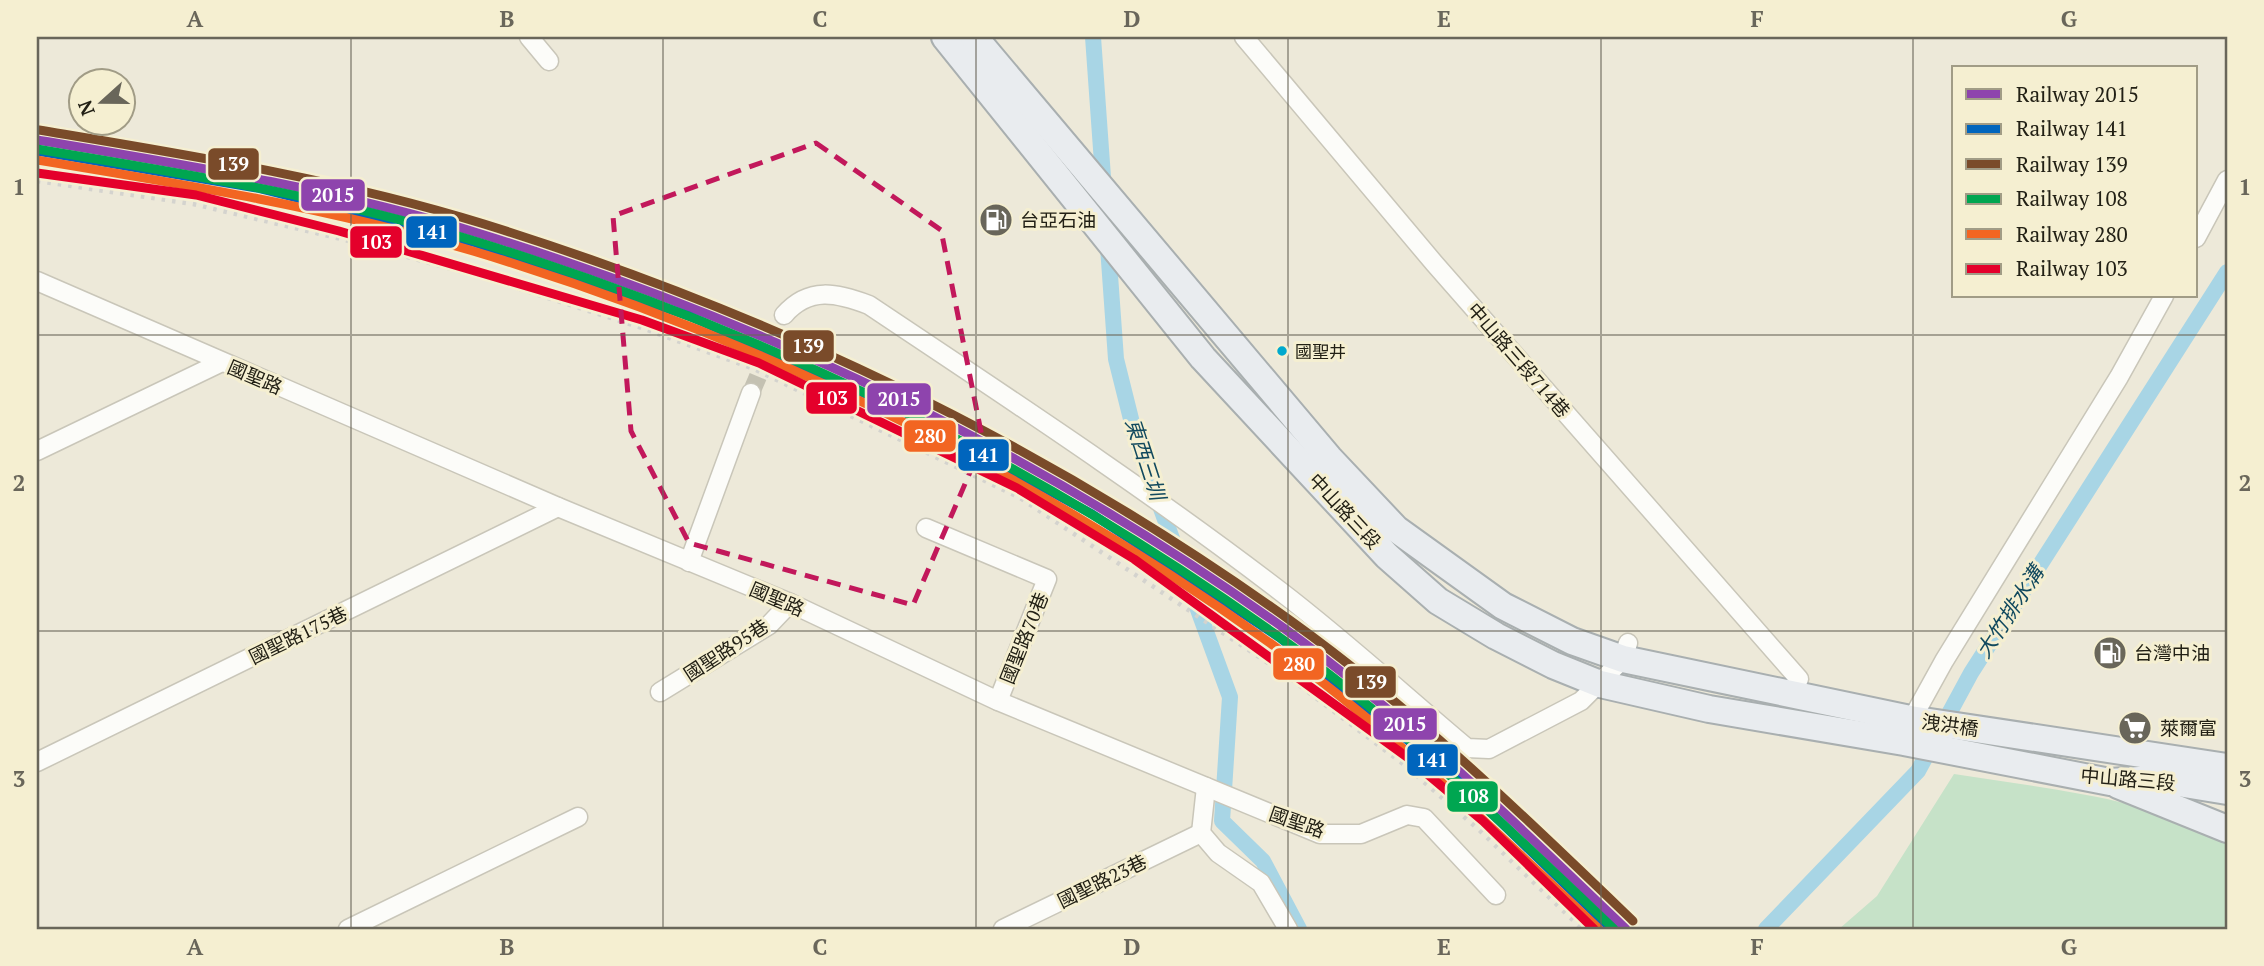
<svg xmlns="http://www.w3.org/2000/svg" width="2264" height="966" font-family="'PT Serif','Noto Sans TC',serif">
	<style>
		.green { fill: #c6e2c8 }
		.lines { fill: none; stroke-linecap: round; stroke-linejoin: round }
		.canal { stroke: #a8d5e5; stroke-width: 16 }
		.minor-tunnel { stroke: #c4c1b2; stroke-width: 18; stroke-dasharray: 18 9; stroke-linecap: butt }
		.minor-casing { stroke: #c9c6b9; stroke-width: 21 }
		.primary-casing { stroke: #a9afb0; stroke-width: 30 }
		.minor { stroke: #fcfcf9; stroke-width: 18 }
		.primary { stroke: #e9ecef; stroke-width: 26 }
		.rail { stroke: #d4d3ce; stroke-width: 4.5; stroke-dasharray: 3.5 7; stroke-linecap: butt }
		.rail-1-casing { stroke: #f5efd1; stroke-width: 14 }
		.rail-2-casing { stroke: #f5efd1; stroke-width: 14 }
		.rail-3-casing { stroke: #f5efd1; stroke-width: 14 }
		.rail-4-casing { stroke: #f5efd1; stroke-width: 14 }
		.rail-5-casing { stroke: #f5efd1; stroke-width: 14 }
		.rail-6-casing { stroke: #f5efd1; stroke-width: 14 }
		.rail-1 { stroke: #8e44ad; stroke-width: 9 }
		.rail-2 { stroke: #0065bd; stroke-width: 9 }
		.rail-3 { stroke: #7a4b2a; stroke-width: 9 }
		.rail-4 { stroke: #00a651; stroke-width: 9 }
		.rail-5 { stroke: #f26522; stroke-width: 9 }
		.rail-6 { stroke: #e4002b; stroke-width: 9 }
		.marked { fill: none; stroke: #c2185b; stroke-width: 5; stroke-dasharray: 14 9; stroke-linejoin: round }
		.grid { fill: none; stroke: #69665a; stroke-width: 2; stroke-opacity: 0.55 }
		.bus-dot { fill: #00a9ce; stroke: #f5efd1; stroke-width: 2.5 }
		.labels { text-anchor: middle; stroke-width: 6; stroke-linejoin: round; paint-order: stroke }
		.bus-label { font-size: 17px; fill: #222015; stroke: #f5efd1; text-anchor: start }
		.poi-label { font-size: 19px; fill: #222015; stroke: #f5efd1; text-anchor: start }
		.street-label { font-size: 19px; fill: #222015; stroke: #f5efd1 }
		.water-label { font-size: 21px; font-style: italic; fill: #11495e; stroke: #f5efd1 }
		.line-badge { stroke: #f5efd1; stroke-width: 2.5 }
		.badge-label { font-size: 19px; text-anchor: middle; font-weight: bold; fill: #fff }
		.neatline { fill: none; stroke: #69665a; stroke-width: 2.5 }
		.grid-label { font-size: 23px; text-anchor: middle; font-weight: bold; fill: #69665a }
	</style>
	<rect width="100%" height="100%" fill="#ede9d9"/>
	<path class="green" d="M 1954,774 C 2047,789 2142,797 2227,839 L 2227,929 L 1839,929 L 1877,896 Z"/>
	<g class="lines">
		<g class="canal">
			<path d="M 1093,37 L 1116,359 L 1137,443 L 1230,697 L 1222,821 L 1263,861 L 1299,929"/>
			<path d="M 1766,929 L 1918,771 L 1971,673 L 2227,272"/>
		</g>
		<path class="minor-tunnel" d="M 751,393 L 784,315"/>
		<defs>
			<g id="minor">
				<path d="M 529,37 L 549,61"/>
				<path d="M 1244,37 L 1434,263 L 1799,679"/>
				<path d="M 2196,238 L 2227,180"/>
				<path d="M 37,281 L 558,507 L 790,603 L 998,701 L 1320,834 L 1361,834 L 1407,815 L 1424,818 L 1496,895"/>
				<path d="M 784,315 C 809,286 837,293 869,305 C 1008,398 1147,489 1280,591 C 1344,640 1405,696 1467,748 L 1489,749 L 1581,701 L 1623,659 L 1628,643"/>
				<path d="M 37,451 L 222,362"/>
				<path d="M 926,528 L 1047,579 L 998,701"/>
				<path d="M 689,562 L 751,393"/>
				<path d="M 660,692 L 769,625 L 790,603"/>
				<path d="M 1907,728 L 1944,661 L 2119,377 L 2164,296"/>
				<path d="M 37,762 L 558,507"/>
				<path d="M 1206,787 L 1201,833 L 1218,853 L 1261,883 L 1288,929"/>
				<path d="M 348,929 L 578,817"/>
				<path d="M 1003,929 L 1201,833"/>
			</g>
			<g id="primary">
				<path d="M 945,37 L 1203,358 L 1387,556 L 1438,601 L 1496,636 L 1553,665 L 1600,684 L 1709,709 L 1904,742 L 2110,782 L 2154,779 L 2227,791"/>
				<path d="M 974,37 L 1329,458 L 1396,529 L 1503,606 L 1572,641 L 1623,659 L 1910,719 L 2227,767"/>
				<path d="M 2118,785 L 2227,829"/>
			</g>
		</defs>
		<use href="#minor" class="minor-casing"/>
		<use href="#primary" class="primary-casing"/>
		<use href="#minor" class="minor"/>
		<use href="#primary" class="primary"/>
		<path class="rail" d="M 37,181 L 193,204 L 337,238 L 485,278 L 639,327 L 754,369 L 1020,498 L 1283,673 L 1403,764 L 1478,829 L 1582,929"/>
		<defs>
			<path id="rail-1" d="M 37,140 C 186,165 336,189 481,234 C 768,323 1041,454 1285,629 C 1408,718 1517,824 1626,929"/>
			<path id="rail-2" d="M 37,151 L 257,188 L 476,243 L 689,316 L 895,407 L 1092,514 L 1280,638 L 1456,779 L 1611,929"/>
			<path id="rail-3" d="M 39,130 C 188,155 339,179 484,224 C 772,314 1046,445 1291,621 C 1415,710 1524,816 1633,921"/>
			<path id="rail-4" d="M 37,149 C 185,174 334,197 478,242 C 762,330 1032,461 1275,634 C 1397,721 1505,825 1614,929"/>
			<path id="rail-5" d="M 37,160 C 183,184 330,208 473,251 C 756,336 1029,470 1270,643 C 1388,728 1494,829 1599,929"/>
			<path id="rail-6" d="M 37,173 L 196,195 L 339,231 L 642,320 L 759,363 L 1017,488 L 1134,559 L 1407,757 L 1483,821 L 1594,929"/>
		</defs>
		<use href="#rail-1" class="rail-1-casing"/>
		<use href="#rail-2" class="rail-2-casing"/>
		<use href="#rail-3" class="rail-3-casing"/>
		<use href="#rail-4" class="rail-4-casing"/>
		<use href="#rail-5" class="rail-5-casing"/>
		<use href="#rail-6" class="rail-6-casing"/>
		<use href="#rail-1" class="rail-1"/>
		<use href="#rail-2" class="rail-2"/>
		<use href="#rail-3" class="rail-3"/>
		<use href="#rail-4" class="rail-4"/>
		<use href="#rail-5" class="rail-5"/>
		<use href="#rail-6" class="rail-6"/>
	</g>
	<path class="marked" d="M 816,143 L 941,230 L 983,442 L 913,605 L 689,543 L 631,431 L 613,216 Z"/>
	<path class="grid" d="M 351,37 L 351,929M 663,37 L 663,929M 976,37 L 976,929M 1288,37 L 1288,929M 1601,37 L 1601,929M 1913,37 L 1913,929M 37,335 L 2227,335M 37,631 L 2227,631"/>
	<defs>
		<symbol id="fuel-disc" viewBox="-11 -11 22 22"><circle r="9.5" fill="#69665a" stroke="#f5efd1"/><path d="M-5.5-6h7V0h2V4h1.3V-2.5L3-4.5l.8-.8L6-3V5H2.5V1h-1V6h-7ZM-4.2-4.7v3.2H.2V-4.7Z" fill="#fff"/></symbol>
		<symbol id="supermarket-disc" viewBox="-11 -11 22 22"><circle r="9.5" fill="#69665a" stroke="#f5efd1"/><path d="M-6-5.5h2.5l.6 2H6L4.5 2H-2.5L-4.4-4H-6ZM-1.5 3.2a1.3 1.3 0 1 0 .1 0ZM3 3.2a1.3 1.3 0 1 0 .1 0Z" fill="#fff"/></symbol>
	</defs>
	<g fill-rule="evenodd">
		<use href="#fuel-disc" x="977" y="201" width="38" height="38"/>
		<use href="#fuel-disc" x="2091" y="634" width="38" height="38"/>
		<use href="#supermarket-disc" x="2116" y="709" width="38" height="38"/>
	</g>
	<circle class="bus-dot" cx="1282" cy="351" r="6"/>
	<g class="labels">
		<g class="bus-label">
			<text x="1295" y="358">國聖井</text>
		</g>
		<g class="poi-label">
			<text x="1020" y="227">台亞石油</text>
			<text x="2134" y="660">台灣中油</text>
			<text x="2160" y="735">萊爾富</text>
		</g>
		<g class="street-label">
			<text transform="translate(1519 360) rotate(49)" y="7">中山路三段714巷</text>
			<text transform="translate(255 377) rotate(23)" y="7">國聖路</text>
			<text transform="translate(1345 511) rotate(47)" y="7">中山路三段</text>
			<text transform="translate(777 599) rotate(23)" y="7">國聖路</text>
			<text transform="translate(298 635) rotate(-26)" y="7">國聖路175巷</text>
			<text transform="translate(1024 638) rotate(-68)" y="7">國聖路70巷</text>
			<text transform="translate(726 650) rotate(-33)" y="7">國聖路95巷</text>
			<text transform="translate(1950 725) rotate(8)" y="7">洩洪橋</text>
			<text transform="translate(2128 779) rotate(5)" y="7">中山路三段</text>
			<text transform="translate(1297 822) rotate(19)" y="7">國聖路</text>
			<text transform="translate(1102 881) rotate(-26)" y="7">國聖路23巷</text>
		</g>
		<g class="water-label">
			<text transform="translate(1145 459) rotate(72)" y="7">東西三圳</text>
			<text transform="translate(2010 612) rotate(-57)" y="7">大竹排水溝</text>
		</g>
	</g>
	<g class="line-badge">
		<rect x="207" y="147" width="53" height="34" rx="7" fill="#7a4b2a"/>
		<rect x="300" y="178" width="66" height="34" rx="7" fill="#8e44ad"/>
		<rect x="405" y="215" width="53" height="34" rx="7" fill="#0065bd"/>
		<rect x="349" y="225" width="54" height="34" rx="7" fill="#e4002b"/>
		<rect x="782" y="329" width="53" height="34" rx="7" fill="#7a4b2a"/>
		<rect x="805" y="381" width="53" height="34" rx="7" fill="#e4002b"/>
		<rect x="866" y="382" width="66" height="34" rx="7" fill="#8e44ad"/>
		<rect x="903" y="419" width="54" height="34" rx="7" fill="#f26522"/>
		<rect x="957" y="438" width="53" height="34" rx="7" fill="#0065bd"/>
		<rect x="1272" y="647" width="53" height="34" rx="7" fill="#f26522"/>
		<rect x="1344" y="665" width="53" height="34" rx="7" fill="#7a4b2a"/>
		<rect x="1372" y="707" width="66" height="34" rx="7" fill="#8e44ad"/>
		<rect x="1406" y="743" width="53" height="34" rx="7" fill="#0065bd"/>
		<rect x="1446" y="780" width="53" height="33" rx="7" fill="#00a651"/>
	</g>
	<g class="badge-label">
		<text x="233" y="171">139</text>
		<text x="333" y="202">2015</text>
		<text x="432" y="239">141</text>
		<text x="376" y="249">103</text>
		<text x="808" y="353">139</text>
		<text x="832" y="405">103</text>
		<text x="899" y="406">2015</text>
		<text x="930" y="443">280</text>
		<text x="983" y="462">141</text>
		<text x="1299" y="671">280</text>
		<text x="1371" y="689">139</text>
		<text x="1405" y="731">2015</text>
		<text x="1432" y="767">141</text>
		<text x="1473" y="803">108</text>
	</g>
	<rect width="2264" height="966" fill="none" stroke="#f5efd1" stroke-width="77"/>
	<rect x="1952" y="66" width="245" height="231" fill="#f5efd1" stroke="#a19c86" stroke-width="2"/>
	<rect x="1966" y="89" width="35" height="10" fill="#8e44ad" stroke="#a19c86" stroke-width="2"/>
	<text x="2016" y="102" font-size="21" fill="#222015">Railway 2015</text>
	<rect x="1966" y="124" width="35" height="10" fill="#0065bd" stroke="#a19c86" stroke-width="2"/>
	<text x="2016" y="136" font-size="21" fill="#222015">Railway 141</text>
	<rect x="1966" y="159" width="35" height="10" fill="#7a4b2a" stroke="#a19c86" stroke-width="2"/>
	<text x="2016" y="172" font-size="21" fill="#222015">Railway 139</text>
	<rect x="1966" y="194" width="35" height="10" fill="#00a651" stroke="#a19c86" stroke-width="2"/>
	<text x="2016" y="206" font-size="21" fill="#222015">Railway 108</text>
	<rect x="1966" y="229" width="35" height="10" fill="#f26522" stroke="#a19c86" stroke-width="2"/>
	<text x="2016" y="242" font-size="21" fill="#222015">Railway 280</text>
	<rect x="1966" y="264" width="35" height="10" fill="#e4002b" stroke="#a19c86" stroke-width="2"/>
	<text x="2016" y="276" font-size="21" fill="#222015">Railway 103</text>
	<g transform="translate(102 102) rotate(249)"><circle r="33" fill="#f5efd1" stroke="#a19c86" stroke-width="2"/>
	<path d="M0-5L12 26L0 18L-12 26Z" fill="#69665a"/>
	<text y="-10" font-size="19" font-weight="bold" text-anchor="middle" fill="#222015">N</text>
	</g>
	<rect x="38" y="38" width="2188" height="890" class="neatline"/>
	<g class="grid-label">
		<text x="195" y="27">A</text>
		<text x="507" y="27">B</text>
		<text x="820" y="27">C</text>
		<text x="1132" y="27">D</text>
		<text x="1444" y="27">E</text>
		<text x="1757" y="27">F</text>
		<text x="2069" y="27">G</text>
		<text x="19" y="195">1</text>
		<text x="2245" y="195">1</text>
		<text x="19" y="491">2</text>
		<text x="2245" y="491">2</text>
		<text x="19" y="787">3</text>
		<text x="2245" y="787">3</text>
		<text x="195" y="955">A</text>
		<text x="507" y="955">B</text>
		<text x="820" y="955">C</text>
		<text x="1132" y="955">D</text>
		<text x="1444" y="955">E</text>
		<text x="1757" y="955">F</text>
		<text x="2069" y="955">G</text>
	</g>
</svg>
